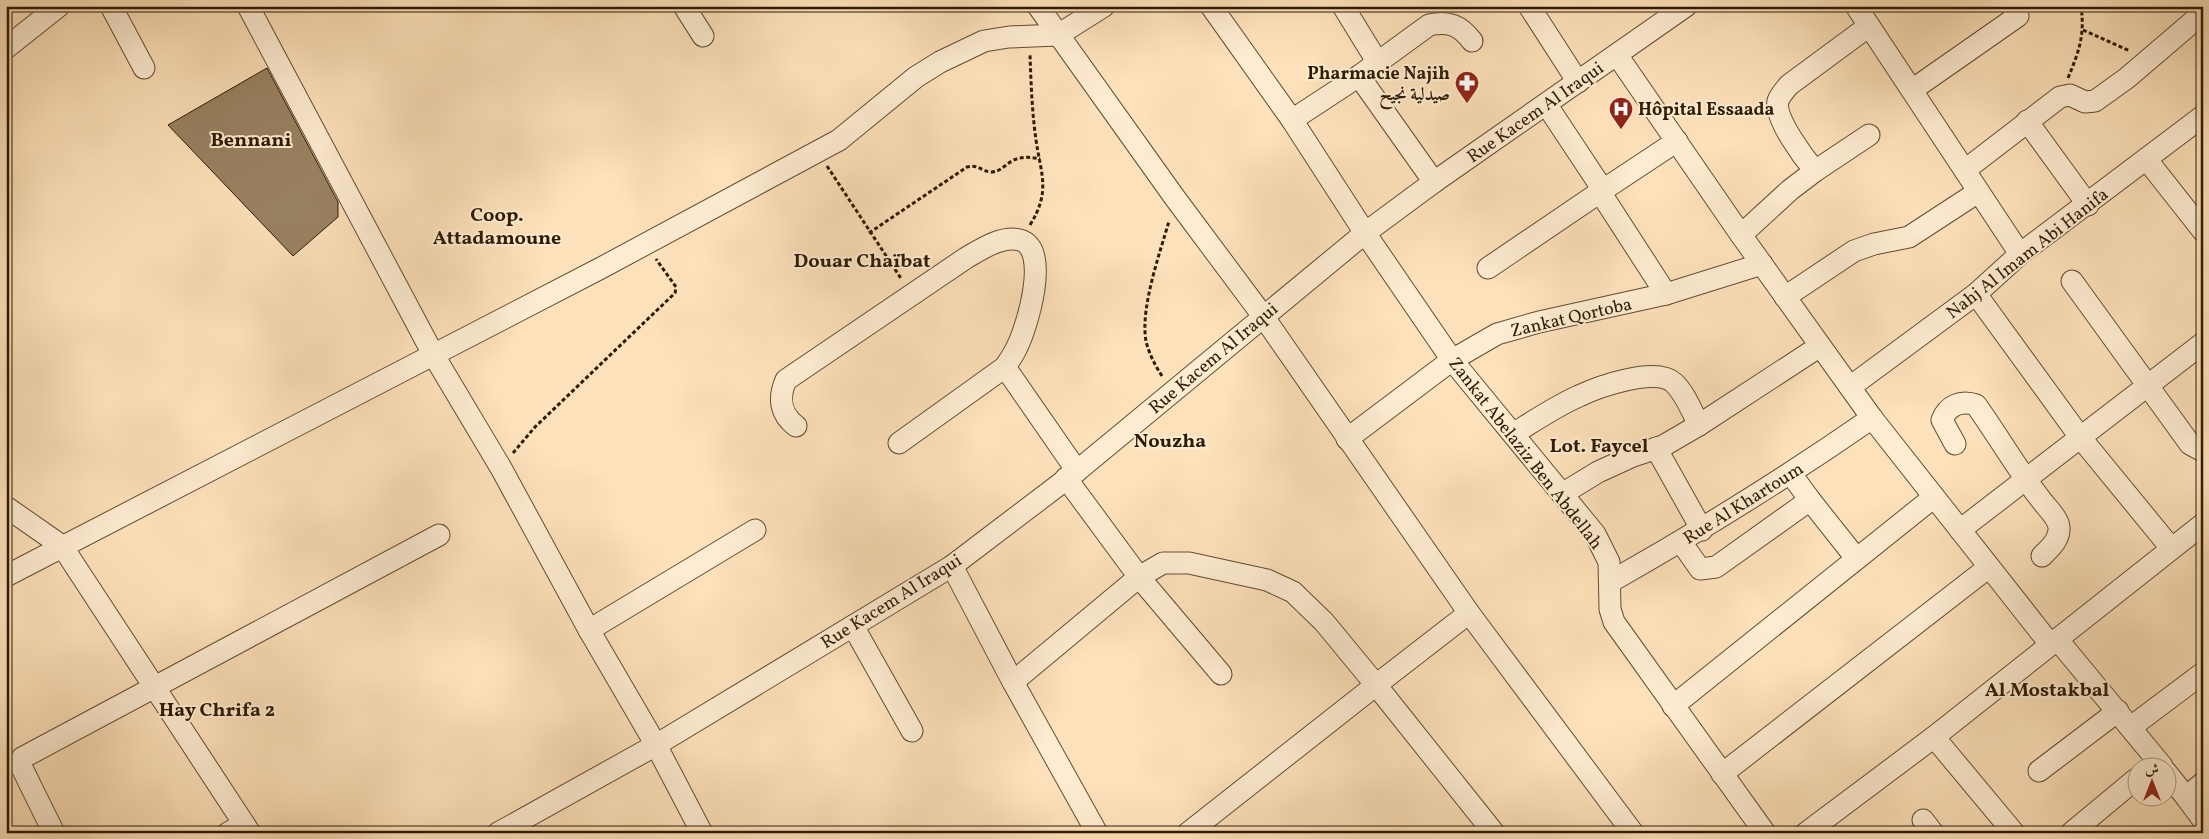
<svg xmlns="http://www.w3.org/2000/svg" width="2209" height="839" font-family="Vollkorn,Amiri,serif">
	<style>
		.building { fill: #998262; stroke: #2d1b03 }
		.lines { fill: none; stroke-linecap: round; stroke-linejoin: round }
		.minor-casing { stroke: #614c31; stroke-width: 23 }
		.path { stroke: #2d1b03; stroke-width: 3; stroke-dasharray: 4 2.5; stroke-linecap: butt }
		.minor { stroke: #feecd2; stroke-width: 21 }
		.labels { text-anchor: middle; stroke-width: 4; stroke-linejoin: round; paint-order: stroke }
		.poi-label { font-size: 18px; font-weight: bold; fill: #2d1b03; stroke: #feecd2; text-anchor: end }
		.street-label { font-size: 18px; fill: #2d1b03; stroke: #feecd2 }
		.quarter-label { font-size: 20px; font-weight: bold; fill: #2d1b03; stroke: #feecd2 }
	</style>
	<rect width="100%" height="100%" fill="#fde1ba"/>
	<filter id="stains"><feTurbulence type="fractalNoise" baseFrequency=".004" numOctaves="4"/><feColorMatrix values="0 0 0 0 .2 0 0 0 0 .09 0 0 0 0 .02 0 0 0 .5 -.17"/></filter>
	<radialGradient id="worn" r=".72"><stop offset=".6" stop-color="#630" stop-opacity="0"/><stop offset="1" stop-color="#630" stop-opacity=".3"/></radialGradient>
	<path class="building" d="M 267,68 L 338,202 L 338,217 L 293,256 L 168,125 Z"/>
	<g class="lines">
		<defs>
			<g id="minor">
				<path d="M 111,6 L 144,68"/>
				<path d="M 248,6 L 433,354 L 501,468 L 589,630 L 656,745 L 702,833"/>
				<path d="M 684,6 L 703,36"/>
				<path d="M 1038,6 L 1175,198 L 1263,316 L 1469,613 L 1633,833"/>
				<path d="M 1211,6 L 1292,120 L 1365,233 L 1452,360 L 1595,534 L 1609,562 L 1610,609 L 1614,622 L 1765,833"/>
				<path d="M 1343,6 L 1378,63"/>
				<path d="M 1529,6 L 1578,82"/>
				<path d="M 1856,6 L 2020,254"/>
				<path d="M 6,48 L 59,6"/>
				<path d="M 1617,55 L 1741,235 L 1872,418 L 2050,644"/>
				<path d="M 1359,76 L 1434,182"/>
				<path d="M 1912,90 L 2018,16 L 2012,6"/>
				<path d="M 1546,104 L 1603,190"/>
				<path d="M 1292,120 L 1359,76 L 1429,25 C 1449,21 1460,25 1472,41"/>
				<path d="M 2027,121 L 2088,205"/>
				<path d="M 2147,160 L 2203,231"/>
				<path d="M 1965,170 L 2060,97 L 2070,95 L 2085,102 L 2095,101 L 2127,78 L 2203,13"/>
				<path d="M 1815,171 L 1869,135"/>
				<path d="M 1600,192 L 1677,141"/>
				<path d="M 1741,235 L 1790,190 L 1815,171 C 1804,158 1774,118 1778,101 C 1780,95 1785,90 1789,85 L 1869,26"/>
				<path d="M 1488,268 L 1600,192 L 1666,294"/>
				<path d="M 2072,281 L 2190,444 L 2203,451"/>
				<path d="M 1976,294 L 2080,437 L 2171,548"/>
				<path d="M 1785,297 L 1854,251 L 1874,244 L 1909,237 L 1978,192"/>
				<path d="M 1850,387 L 1976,294 L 2020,254 L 2203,116"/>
				<path d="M 796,426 C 780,414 778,398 786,380 L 966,258 C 980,250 1002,235 1020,240 C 1051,249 1027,327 1017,347 C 1014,354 1009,361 1005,367 L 1077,471"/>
				<path d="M 1513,434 C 1534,421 1556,406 1579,396 C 1598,387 1656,366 1674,383 C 1685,393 1692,412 1699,425"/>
				<path d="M 1347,439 L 1452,360 L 1497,334 L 1539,322 L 1666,294 L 1762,264"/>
				<path d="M 899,443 L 1005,367"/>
				<path d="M 1955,444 L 1942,420 C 1948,405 1961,400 1976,405 C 1999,437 2018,471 2042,501 C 2048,509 2058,518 2059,527 C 2060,540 2050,548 2042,556"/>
				<path d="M 1656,448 L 1702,530"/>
				<path d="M 1066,478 L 1139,577 L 1221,674"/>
				<path d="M 1562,494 L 1598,472 L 1633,456 L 1663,446 L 1699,425 L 1820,346"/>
				<path d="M 1810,500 L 1856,558"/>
				<path d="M 6,507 L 62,546 L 250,833"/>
				<path d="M 1960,530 L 2203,343"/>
				<path d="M 1681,542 L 1700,569 L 1716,567 L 1810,500 L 1791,474"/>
				<path d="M 952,566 L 1013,682 L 1097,833"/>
				<path d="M 6,576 L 601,268 L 839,140 L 916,77 L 940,62 L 984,41 L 1009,37 L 1058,35 L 1104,6"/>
				<path d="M 1610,582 C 1700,531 1787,477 1872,418"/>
				<path d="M 853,626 L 912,731"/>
				<path d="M 589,630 L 755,530"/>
				<path d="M 2057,639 L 2162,766"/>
				<path d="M 1013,682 L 1139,577 L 1163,563 L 1189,563 L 1267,580 L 1293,592 L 1324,622 L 1376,685 L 1469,613"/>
				<path d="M 1673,706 L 1934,497"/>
				<path d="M 2131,727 L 2203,673"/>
				<path d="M 1934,737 L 2014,833"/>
				<path d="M 2039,771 L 2118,711"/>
				<path d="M 2166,772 L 2186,797 L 2203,783"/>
				<path d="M 1722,774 L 1989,567"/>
				<path d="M 2186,797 L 2203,820"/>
				<path d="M 1923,820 L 1933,833"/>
				<path d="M 54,833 L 20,764 L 22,758 L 439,535"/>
				<path d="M 228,833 L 244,824"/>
				<path d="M 498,833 L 656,745 L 952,566 L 1077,471 L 1365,233 L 1434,182 L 1686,6"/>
				<path d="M 1188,833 L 1376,685 L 1494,833"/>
				<path d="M 1806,833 L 1934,737 L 2203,524"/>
				<path d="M 2071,833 L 2136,779"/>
			</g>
		</defs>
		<use href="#minor" class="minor-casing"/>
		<g class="path">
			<path d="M 2035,11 L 2049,6"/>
			<path d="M 2083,30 L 2130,51"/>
			<path d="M 2068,78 C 2079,51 2085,36 2081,6"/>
			<path d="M 827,166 L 902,280"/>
			<path d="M 1030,225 C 1051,191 1041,175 1036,140 C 1032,112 1031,83 1030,55"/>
			<path d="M 869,233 L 967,167 C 978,164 981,171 991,172 C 1000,172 1005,165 1012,161 C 1021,156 1031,157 1040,159"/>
			<path d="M 1162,376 C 1155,365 1149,354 1146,341 C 1140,308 1160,253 1169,221"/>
			<path d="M 513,453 L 535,427 L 675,293 L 676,287 L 656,259"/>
		</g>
		<use href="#minor" class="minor"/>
	</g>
	<defs>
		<symbol id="pharmacy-pin" viewBox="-11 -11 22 30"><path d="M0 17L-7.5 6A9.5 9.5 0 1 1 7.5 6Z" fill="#8f2418" stroke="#feecd2"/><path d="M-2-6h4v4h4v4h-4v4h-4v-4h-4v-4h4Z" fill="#fff"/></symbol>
		<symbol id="hospital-pin" viewBox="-11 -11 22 30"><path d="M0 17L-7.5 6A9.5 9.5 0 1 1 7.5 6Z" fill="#8f2418" stroke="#feecd2"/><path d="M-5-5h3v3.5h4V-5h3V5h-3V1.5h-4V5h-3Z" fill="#fff"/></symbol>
	</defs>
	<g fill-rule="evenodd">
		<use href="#pharmacy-pin" x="1453" y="69" width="28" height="38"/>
		<use href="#hospital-pin" x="1607" y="95" width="28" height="38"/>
	</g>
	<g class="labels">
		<g class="poi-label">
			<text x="1450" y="79">Pharmacie Najih<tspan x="1450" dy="21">صيدلية نجيح</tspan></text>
			<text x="1638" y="115" text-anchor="start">Hôpital Essaada</text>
		</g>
		<g class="street-label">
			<text transform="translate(1535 112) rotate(-35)" y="6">Rue Kacem Al Iraqui</text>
			<text transform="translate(2027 253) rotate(-38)" y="6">Nahj Al Imam Abi Hanifa</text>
			<text transform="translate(1571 317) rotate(-13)" y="6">Zankat Qortoba</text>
			<text transform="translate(1213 358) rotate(-40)" y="6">Rue Kacem Al Iraqui</text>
			<text transform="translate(1526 453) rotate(52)" y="6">Zankat Abelaziz Ben Abdellah</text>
			<text transform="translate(1743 503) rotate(-32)" y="6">Rue Al Khartoum</text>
			<text transform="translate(891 601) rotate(-32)" y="6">Rue Kacem Al Iraqui</text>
		</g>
		<g class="quarter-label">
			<text x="251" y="146">Bennani</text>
			<text x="497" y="221">Coop.<tspan x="497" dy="23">Attadamoune</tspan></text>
			<text x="862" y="267">Douar Chaïbat</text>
			<text x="1170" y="447">Nouzha</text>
			<text x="1599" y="452">Lot. Faycel</text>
			<text x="2047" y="696">Al Mostakbal</text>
			<text x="217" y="716">Hay Chrifa 2</text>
		</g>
	</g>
	<rect width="2209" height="839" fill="none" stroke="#fde1ba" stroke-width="25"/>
	<rect x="8" y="8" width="2194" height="824" fill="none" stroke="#2d1b03" stroke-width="2.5"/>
	<rect x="12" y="12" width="2184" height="814" fill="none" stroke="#2d1b03"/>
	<g transform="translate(2152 782)"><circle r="24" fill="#feecd2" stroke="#aa987f"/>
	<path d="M0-4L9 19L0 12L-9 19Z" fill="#8f2418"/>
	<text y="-8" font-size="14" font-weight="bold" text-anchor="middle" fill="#2d1b03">ش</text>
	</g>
	<rect width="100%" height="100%" filter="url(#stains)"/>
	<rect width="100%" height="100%" fill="url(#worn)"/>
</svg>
